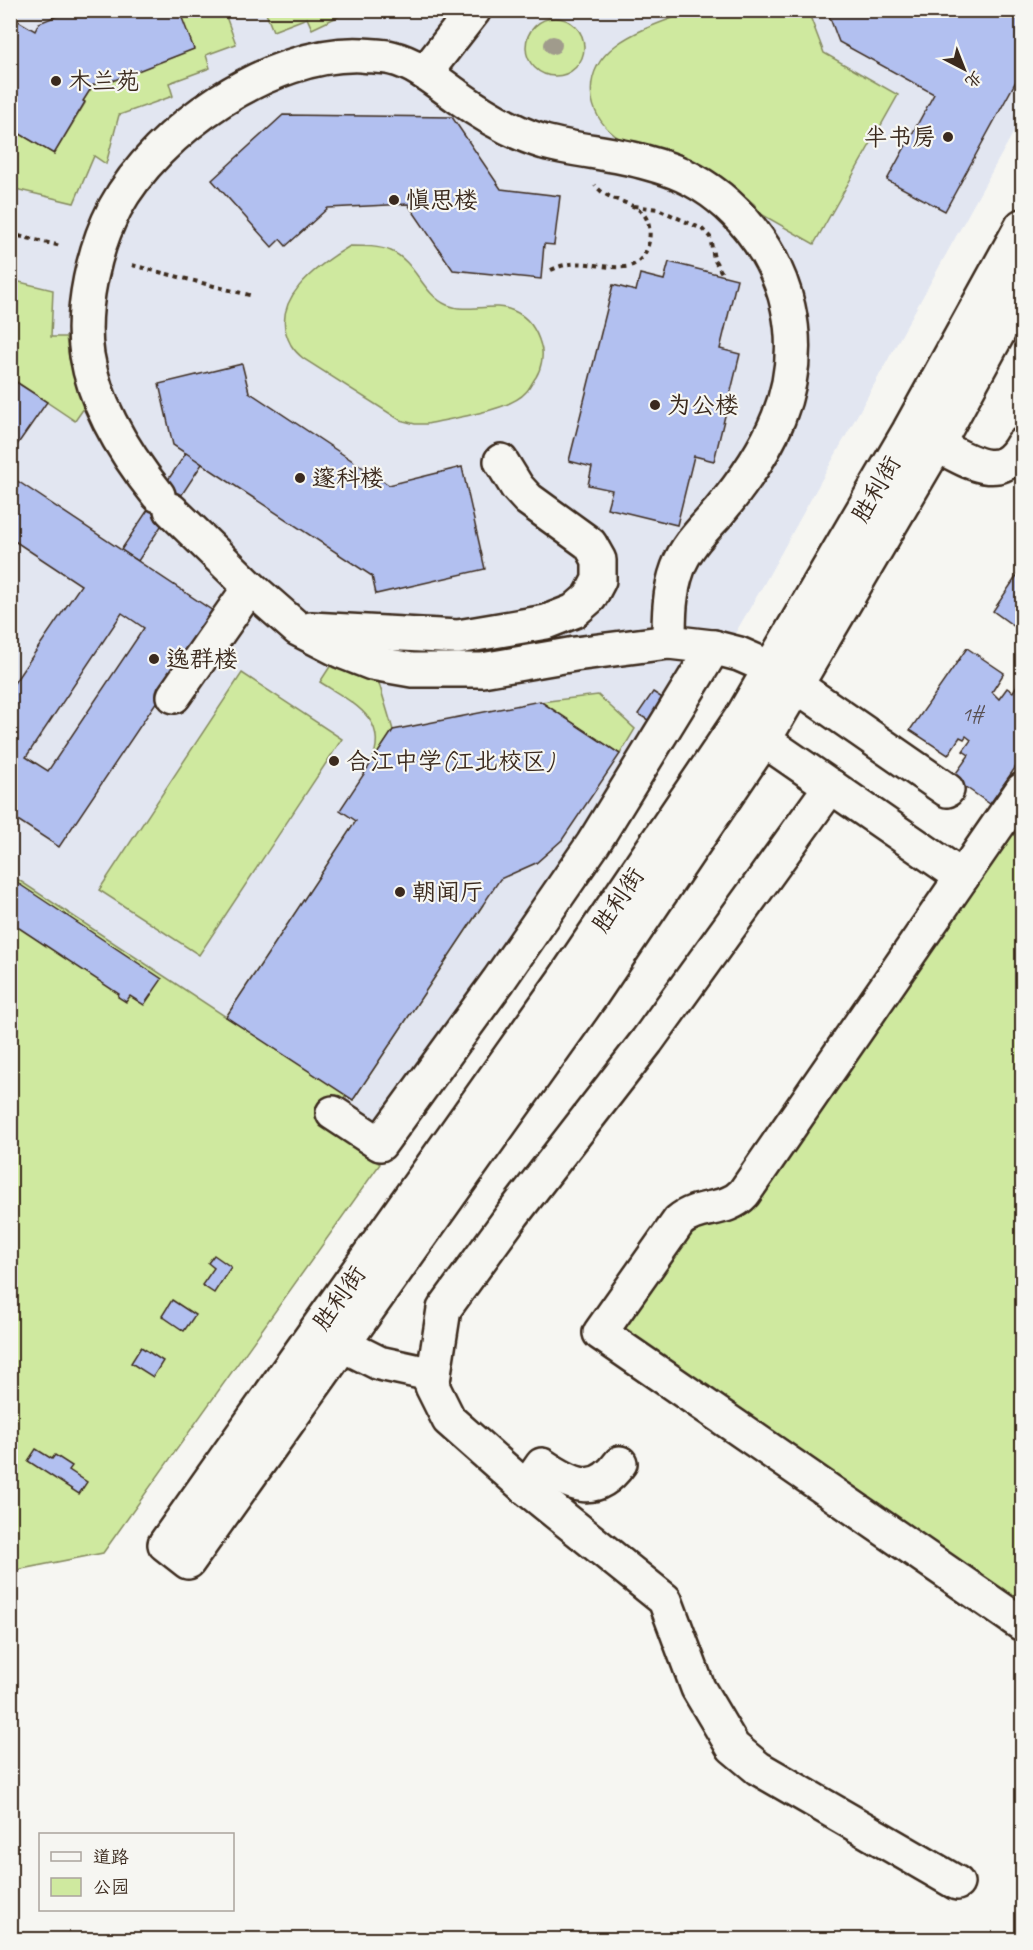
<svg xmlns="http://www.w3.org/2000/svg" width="1033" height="1950" font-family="Caveat,'LXGW WenKai TC',sans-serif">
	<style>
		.built { fill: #e2e6f1 }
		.green { fill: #cfe99f; stroke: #858a5e; stroke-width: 1.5 }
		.building { fill: #b2c0f0; stroke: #3b2a1e; stroke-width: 1.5; fill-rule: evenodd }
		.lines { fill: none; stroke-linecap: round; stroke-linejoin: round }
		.minor-casing { stroke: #3b2a1e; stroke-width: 38 }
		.path { stroke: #3b2a1e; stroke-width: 4; stroke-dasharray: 4.5 4.5; stroke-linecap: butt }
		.minor { stroke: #f6f6f2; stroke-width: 33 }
		.tree { fill: #a09b8c }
		.poi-dot { fill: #3b2a1e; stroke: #f6f6f2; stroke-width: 2 }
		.labels { text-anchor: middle; stroke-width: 4.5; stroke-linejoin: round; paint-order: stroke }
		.number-label { font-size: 21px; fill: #595052 }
		.poi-label { font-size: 24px; fill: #3b2a1e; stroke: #f6f6f2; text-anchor: start }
		.street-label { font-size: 24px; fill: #3b2a1e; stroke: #f6f6f2 }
	</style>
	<rect width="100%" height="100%" fill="#f6f6f2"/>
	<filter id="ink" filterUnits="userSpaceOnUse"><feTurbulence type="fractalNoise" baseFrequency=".0167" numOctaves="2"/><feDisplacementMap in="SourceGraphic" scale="12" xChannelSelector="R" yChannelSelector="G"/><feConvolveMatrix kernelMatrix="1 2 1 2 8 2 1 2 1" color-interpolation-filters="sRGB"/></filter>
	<g filter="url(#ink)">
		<path class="built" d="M 11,11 L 1022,11 L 1022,117 L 764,584 L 700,693 L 516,971 L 103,1553 L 11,1571 Z"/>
		<g class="green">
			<path d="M 352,10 L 312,29 L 307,18 L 273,31 L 265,11 Z"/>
			<path d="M 179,11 L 224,11 L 236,44 L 206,55 L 210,68 L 169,83 L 173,96 L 119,115 L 106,164 L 94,156 L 74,203 L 11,188 L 10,128 L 54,154 L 85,103 L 83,101 L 93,85 L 106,80 L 107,82 Z"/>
			<path d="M 691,11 L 808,11 L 824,53 L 898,95 L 814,244 L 761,214 L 754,204 L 741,193 L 714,175 L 620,139 C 605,129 595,117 592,99 C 584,43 651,27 691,11 Z"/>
			<circle cx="555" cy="47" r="29"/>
			<path d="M 350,246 C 364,246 379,246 391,251 C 416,262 422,294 447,305 C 468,314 493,301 514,311 C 530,318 537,331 541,346 C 544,355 541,369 536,377 C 532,382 530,388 526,392 C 510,411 452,418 427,424 L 415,424 L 400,420 L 304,359 C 299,355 294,350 291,345 C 266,301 318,265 350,246 Z"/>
			<path d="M 11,280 L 53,290 L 51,337 L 66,337 L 69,358 L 84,408 L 75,421 L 11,378 Z"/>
			<path d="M 331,665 L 352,675 L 378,680 L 393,730 L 370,765 C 392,720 353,703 320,682 Z"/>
			<path d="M 242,673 L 342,739 L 199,955 L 99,890 Z"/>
			<path d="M 598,695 L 635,729 L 620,754 L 540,702 Z"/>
			<path d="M 1022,806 L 1022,1613 L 613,1331 L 685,1227 L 724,1215 Z"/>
			<path d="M 356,821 L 483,905 L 353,1100 L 345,1096 L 325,1127 L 380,1164 L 103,1553 L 11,1571 L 11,875 L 226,1017 Z"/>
		</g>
		<g class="building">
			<path d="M 179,10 L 194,49 L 107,83 L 106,80 L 93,85 L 83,101 L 85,102 L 54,154 L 10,128 L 10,16 L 35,31 L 39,23 L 62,14 L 62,10 Z"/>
			<path d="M 827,10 L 1022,10 L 1022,70 L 945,211 L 887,180 L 934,94 L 839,42 Z"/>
			<path d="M 283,115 L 452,117 L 501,189 L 560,196 L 554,245 L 544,244 L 541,279 L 453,270 L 408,204 L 328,208 L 286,246 L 280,239 L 272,247 L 212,180 Z"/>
			<path d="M 669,262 L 737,279 L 720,349 L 740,354 L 714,461 L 694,456 L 677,525 L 607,508 L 612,490 L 588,485 L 592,467 L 569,461 L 613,285 L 636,291 L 640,274 L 664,280 Z"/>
			<path d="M 242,364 L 249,392 L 389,485 L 462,467 L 485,569 L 376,594 L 372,576 L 173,445 L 159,384 Z"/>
			<path d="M 10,378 L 47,402 L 10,455 Z"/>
			<path d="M 186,453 L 202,464 L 138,561 L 121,550 Z"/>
			<path d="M 10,476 L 216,613 L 59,847 L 10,815 L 10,689 L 81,585 L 10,538 ZM 122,613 L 144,628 L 48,771 L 26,757 Z"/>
			<path d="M 1022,568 L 1022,632 L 993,611 Z"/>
			<path d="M 967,648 L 1004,673 L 992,692 L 999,699 L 1007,688 L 1013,692 L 1022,677 L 1022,758 L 990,804 L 961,784 L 963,782 L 954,776 L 969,755 L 963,751 L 971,740 L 966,736 L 964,739 L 960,737 L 948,755 L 910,730 Z"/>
			<path d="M 653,692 L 667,701 L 653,723 L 638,714 Z"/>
			<path d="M 540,701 L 620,754 L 562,840 L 536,863 L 500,879 L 353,1100 L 226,1017 L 356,821 L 340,810 L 393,730 Z"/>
			<path d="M 10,878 L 162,979 L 144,1005 L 130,996 L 126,1002 L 118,997 L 119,994 L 10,922 Z"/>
			<path d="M 214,1255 L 231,1267 L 214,1293 L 202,1285 L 214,1268 L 208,1263 Z"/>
			<path d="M 172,1300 L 195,1315 L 184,1331 L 162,1316 Z"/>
			<path d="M 141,1347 L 163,1361 L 153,1377 L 131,1363 Z"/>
			<path d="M 36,1449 L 52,1459 L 55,1455 L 72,1466 L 69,1470 L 87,1482 L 79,1494 L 28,1461 Z"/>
		</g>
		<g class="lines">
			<defs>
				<g id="minor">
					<path d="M 425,73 L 474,10"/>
					<path d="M 1022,226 L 909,431 L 743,715 L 563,981 L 165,1544 L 188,1562 L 589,999 L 764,740 L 937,445 L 1022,289"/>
					<path d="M 937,445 C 967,460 1000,485 1022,445"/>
					<path d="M 158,495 C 126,455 95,406 87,355 C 80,309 94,248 115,208 C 157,130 271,51 362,55 C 371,56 383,56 392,58 C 417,64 437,82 457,96 C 482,114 514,133 544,142 C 578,151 614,153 648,163 C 659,166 672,170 683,175 C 735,199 776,252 788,307 C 806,388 768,453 718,513 C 703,530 686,546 678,568 C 669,592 669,617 669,642"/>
					<path d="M 171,510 L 250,587 L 298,629 L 341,651 L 372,663 L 412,670 L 482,670 L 575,654 L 669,642 L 712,647 L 739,654 L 771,668 L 947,790"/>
					<path d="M 311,629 L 458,637 L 546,622 L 574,611 L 590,597 L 599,580 L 599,560 L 590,544 L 528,499 L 517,487 L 501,461"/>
					<path d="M 174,696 L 250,587"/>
					<path d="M 764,740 L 962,877"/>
					<path d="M 831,786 L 647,1041 L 513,1214 L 444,1309 L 432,1386 L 449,1420 L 526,1488 L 665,1600 L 698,1688 L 733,1747 L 758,1768 L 957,1883"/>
					<path d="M 1022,790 L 744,1193 C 726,1213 698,1204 679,1221 L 600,1333 L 1022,1624"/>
					<path d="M 333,1113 L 380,1144 L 499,980 L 593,844 L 714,647"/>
					<path d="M 343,1345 L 379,1363 L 434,1375"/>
					<path d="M 526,1488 L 542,1465 C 572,1485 595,1498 620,1463"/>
				</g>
			</defs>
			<use href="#minor" class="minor-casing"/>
			<g class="path">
				<path d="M 634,206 L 658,209 L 702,229 L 710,237 L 714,259 L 723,275"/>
				<path d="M 10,234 L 61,246"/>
				<path d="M 132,265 L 253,296"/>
				<path d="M 551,270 C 580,256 595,269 624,267 C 647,266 656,234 645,216 C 634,200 609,203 595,185"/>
			</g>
			<use href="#minor" class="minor"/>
		</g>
		<circle class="tree" cx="553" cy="45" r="9"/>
	</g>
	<g class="poi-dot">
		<circle cx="56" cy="81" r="6"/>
		<circle cx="948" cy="137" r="6"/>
		<circle cx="394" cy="200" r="6"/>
		<circle cx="655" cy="405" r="6"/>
		<circle cx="300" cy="478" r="6"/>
		<circle cx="154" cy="659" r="6"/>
		<circle cx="334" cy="761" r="6"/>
		<circle cx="400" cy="892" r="6"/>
	</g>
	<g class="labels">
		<g class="number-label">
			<text x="972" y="721">1#</text>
		</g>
		<g class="poi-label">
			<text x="68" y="89">木兰苑</text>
			<text x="936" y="145" text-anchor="end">半书房</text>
			<text x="406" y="208">慎思楼</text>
			<text x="667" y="413">为公楼</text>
			<text x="312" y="486">邃科楼</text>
			<text x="166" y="667">逸群楼</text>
			<text x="346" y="769">合江中学(江北校区)</text>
			<text x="412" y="900">朝闻厅</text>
		</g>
		<g class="street-label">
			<text transform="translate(876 489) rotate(-60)" y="8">胜利街</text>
			<text transform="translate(618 900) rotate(-56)" y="8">胜利街</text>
			<text transform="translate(339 1298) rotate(-55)" y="8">胜利街</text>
		</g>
	</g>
	<rect width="1033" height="1950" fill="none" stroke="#f6f6f2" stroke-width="36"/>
	<rect x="18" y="18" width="997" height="1914" fill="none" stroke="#3b2a1e" stroke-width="2" filter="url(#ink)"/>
	<rect x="39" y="1833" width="195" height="78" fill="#f6f6f2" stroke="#aba49d" stroke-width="1.5"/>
	<rect x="51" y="1852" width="30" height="9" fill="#f6f6f2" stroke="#aba49d" stroke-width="1.5"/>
	<text x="93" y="1863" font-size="18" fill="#3b2a1e">道路</text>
	<rect x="51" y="1878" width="30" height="18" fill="#cfe99f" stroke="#aba49d" stroke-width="1.5"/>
	<text x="93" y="1893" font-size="18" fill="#3b2a1e">公园</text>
	<g transform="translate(964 69) rotate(138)" stroke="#f6f6f2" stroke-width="4.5" paint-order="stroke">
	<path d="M0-4.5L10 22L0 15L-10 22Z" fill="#3b2a1e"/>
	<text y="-9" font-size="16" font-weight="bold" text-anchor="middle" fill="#3b2a1e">北</text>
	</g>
</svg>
